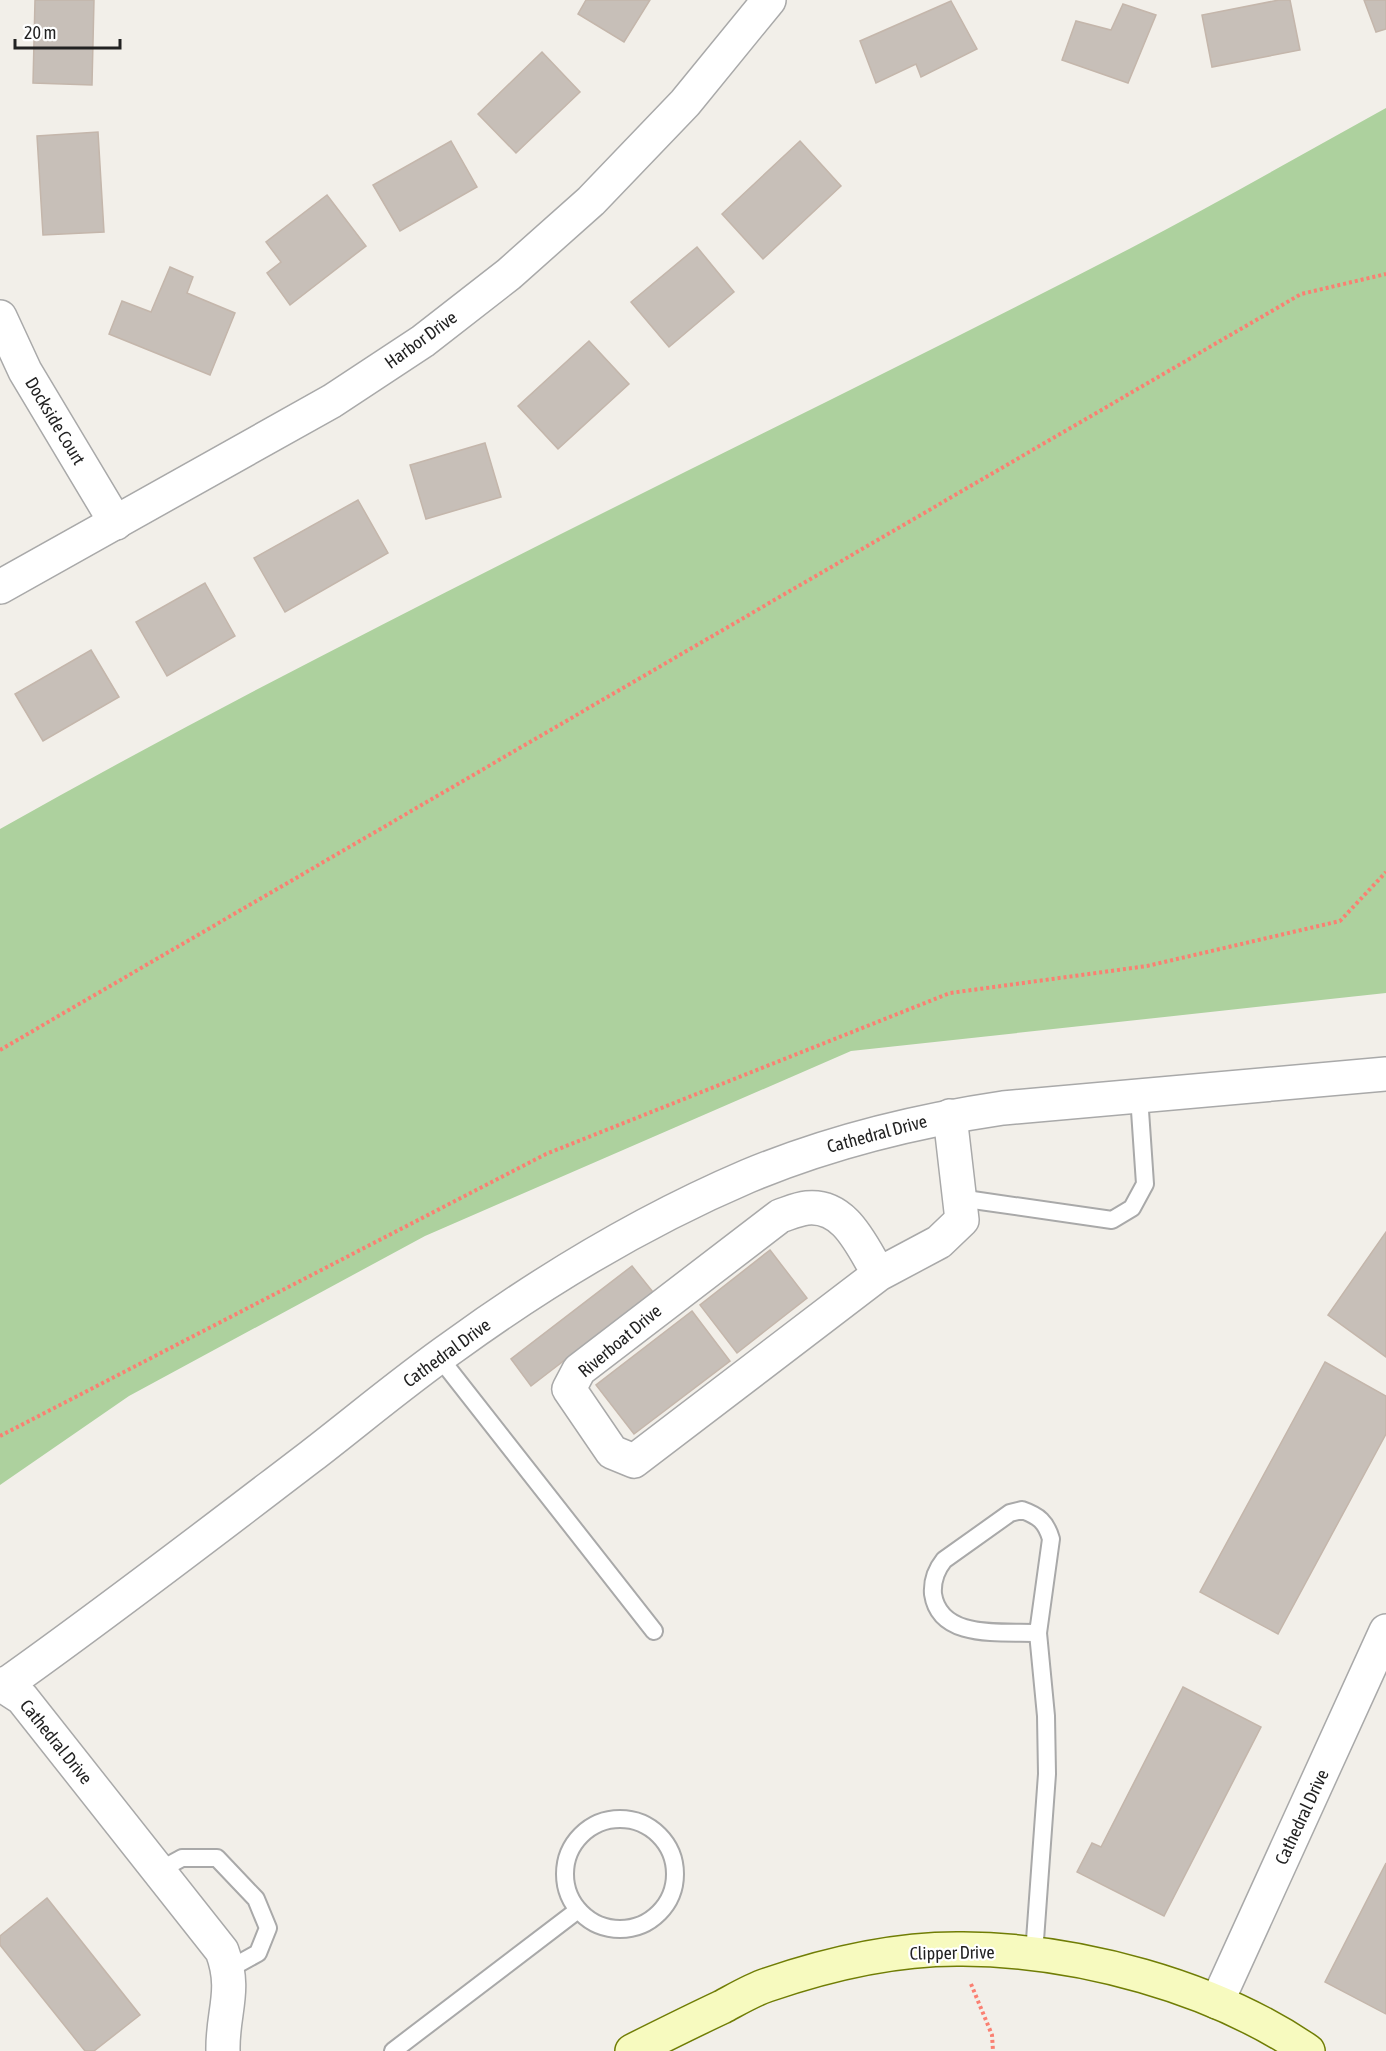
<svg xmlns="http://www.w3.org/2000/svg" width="1386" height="2051" font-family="'Asap Condensed',sans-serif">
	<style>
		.forest { fill: #add19e }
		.building { fill: #c7bfb8; stroke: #c4b6ab; stroke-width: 1.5 }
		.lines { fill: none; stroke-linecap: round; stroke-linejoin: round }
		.lane-casing { stroke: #a9a9a9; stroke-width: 20 }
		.street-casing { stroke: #a9a9a9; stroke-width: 36 }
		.secondary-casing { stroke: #707d05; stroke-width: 36 }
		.path { stroke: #fa8072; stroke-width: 4; stroke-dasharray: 3 3; stroke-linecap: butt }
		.lane { stroke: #fff; stroke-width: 16 }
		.street { stroke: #fff; stroke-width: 33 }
		.secondary { stroke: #f7fabf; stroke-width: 33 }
		.labels { text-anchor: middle; stroke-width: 4.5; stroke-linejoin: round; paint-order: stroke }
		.street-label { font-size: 18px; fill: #222; stroke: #fff }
	</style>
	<rect width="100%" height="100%" fill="#f2efe9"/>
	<path class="forest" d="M 1386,108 L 1386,993 L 851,1051 L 425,1236 L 129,1396 L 0,1485 L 0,829 C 369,621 754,442 1131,248 C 1217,203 1301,155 1386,108 Z"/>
	<g class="building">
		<path d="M 35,0 L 94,0 L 92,85 L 33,83 Z"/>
		<path d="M 586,0 L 650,0 L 624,42 L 578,14 Z"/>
		<path d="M 1279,0 L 1290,0 L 1300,50 L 1212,67 L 1202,15 Z"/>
		<path d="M 1364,0 L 1386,0 L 1386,29 L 1376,32 Z"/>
		<path d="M 951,1 L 977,49 L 921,77 L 916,64 L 876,83 L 860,41 Z"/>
		<path d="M 1123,4 L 1156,15 L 1128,83 L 1062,60 L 1076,21 L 1111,30 Z"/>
		<path d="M 542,52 L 580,92 L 516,153 L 478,114 Z"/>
		<path d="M 98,132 L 104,232 L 43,235 L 37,136 Z"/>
		<path d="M 451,141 L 477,187 L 400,231 L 373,185 Z"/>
		<path d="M 800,141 L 841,186 L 763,259 L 722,214 Z"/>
		<path d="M 327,195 L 366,246 L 290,305 L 267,273 L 281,262 L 266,242 Z"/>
		<path d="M 697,247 L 734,292 L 669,347 L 631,302 Z"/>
		<path d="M 170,267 L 193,277 L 187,293 L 235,313 L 210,375 L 109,334 L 122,301 L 151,312 Z"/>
		<path d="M 589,341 L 629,384 L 558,449 L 518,406 Z"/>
		<path d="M 485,443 L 501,497 L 426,519 L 410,465 Z"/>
		<path d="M 358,500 L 388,553 L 285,612 L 254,558 Z"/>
		<path d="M 205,583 L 235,636 L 167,676 L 136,622 Z"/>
		<path d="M 91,650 L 119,697 L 43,741 L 15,694 Z"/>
		<path d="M 1386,1232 L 1386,1357 L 1328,1315 Z"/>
		<path d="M 770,1250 L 807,1298 L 737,1353 L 700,1305 Z"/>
		<path d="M 632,1266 L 653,1292 L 531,1386 L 511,1359 Z"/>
		<path d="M 692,1311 L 730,1361 L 634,1434 L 596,1385 Z"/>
		<path d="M 1325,1362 L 1386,1396 L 1386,1434 L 1278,1634 L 1200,1592 Z"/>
		<path d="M 1183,1687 L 1261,1727 L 1164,1916 L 1077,1872 L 1092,1843 L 1101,1847 Z"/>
		<path d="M 1386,1863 L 1386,2014 L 1325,1982 Z"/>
		<path d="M 47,1898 L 140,2015 L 94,2051 L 85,2051 L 0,1945 L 0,1936 Z"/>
	</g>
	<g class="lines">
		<defs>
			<g id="lane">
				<path d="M 959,1198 L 1112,1220 L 1132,1208 L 1145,1184 L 1139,1096"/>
				<path d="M 439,1357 L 654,1631"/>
				<path d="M 1022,1510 C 1039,1516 1046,1522 1051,1539 L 1038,1633 C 1003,1631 940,1641 933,1594 C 932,1581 936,1570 944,1560 L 1010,1513 Z"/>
				<circle cx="620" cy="1874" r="55"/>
				<path d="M 160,1870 L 182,1858 L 217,1858 L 256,1899 L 268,1928 L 258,1953 L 229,1969"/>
				<path d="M 1034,1954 L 1047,1774 L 1046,1716 L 1038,1633"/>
				<path d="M 393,2051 L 578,1910"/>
			</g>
			<g id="street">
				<path d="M 0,317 L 25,371 L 116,523"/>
				<path d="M 0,587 L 332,401 L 423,341 L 509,274 L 591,201 L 685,103 L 769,0"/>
				<path d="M 879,1274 C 862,1247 846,1204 807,1208 C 798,1209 789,1213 780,1216 L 579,1370 L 569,1389 L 612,1452 L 634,1461 L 879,1274 L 939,1242 L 962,1220 L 950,1116"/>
				<path d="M 0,1684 L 22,1698 L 222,1951 C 237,1991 222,2012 223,2051"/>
				<path d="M 5,1685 C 108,1612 209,1534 310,1457 C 358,1420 404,1381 454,1346 C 545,1280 645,1220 748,1176 C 830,1142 915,1121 1003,1108 L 1386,1074"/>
				<path d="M 1217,2002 L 1386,1631"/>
			</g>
			<path id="secondary" d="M 632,2051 C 662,2036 692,2021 722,2007 C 737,1999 752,1990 767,1985 C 828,1964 898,1948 963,1949 C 1078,1950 1213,1986 1308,2051"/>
		</defs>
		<use href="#lane" class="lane-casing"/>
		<use href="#street" class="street-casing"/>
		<use href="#secondary" class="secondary-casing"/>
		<g class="path">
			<path d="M 0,1050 L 1301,294 L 1386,274"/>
			<path d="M 0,1436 L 546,1154 L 950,993 L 1147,966 L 1340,921 L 1386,872"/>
			<path d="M 971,1984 L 992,2035 L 993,2051"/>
		</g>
		<use href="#lane" class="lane"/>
		<use href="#street" class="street"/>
		<use href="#secondary" class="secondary"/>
	</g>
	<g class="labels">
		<g class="street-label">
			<text transform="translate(421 340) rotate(-36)" y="6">Harbor Drive</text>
			<text transform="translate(55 421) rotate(59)" y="6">Dockside Court</text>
			<text transform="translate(877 1134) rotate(-15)" y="6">Cathedral Drive</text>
			<text transform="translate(620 1341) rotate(-40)" y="6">Riverboat Drive</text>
			<text transform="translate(447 1353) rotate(-36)" y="6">Cathedral Drive</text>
			<text transform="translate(56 1742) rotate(51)" y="6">Cathedral Drive</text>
			<text transform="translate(1302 1817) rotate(-65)" y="6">Cathedral Drive</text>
			<text transform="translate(952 1953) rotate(-1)" y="6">Clipper Drive</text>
		</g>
	</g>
	<path d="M15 39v9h105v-9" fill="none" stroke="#222222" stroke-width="3"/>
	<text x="24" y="39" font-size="18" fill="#222222" stroke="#ffffff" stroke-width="4.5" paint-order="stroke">20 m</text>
</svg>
